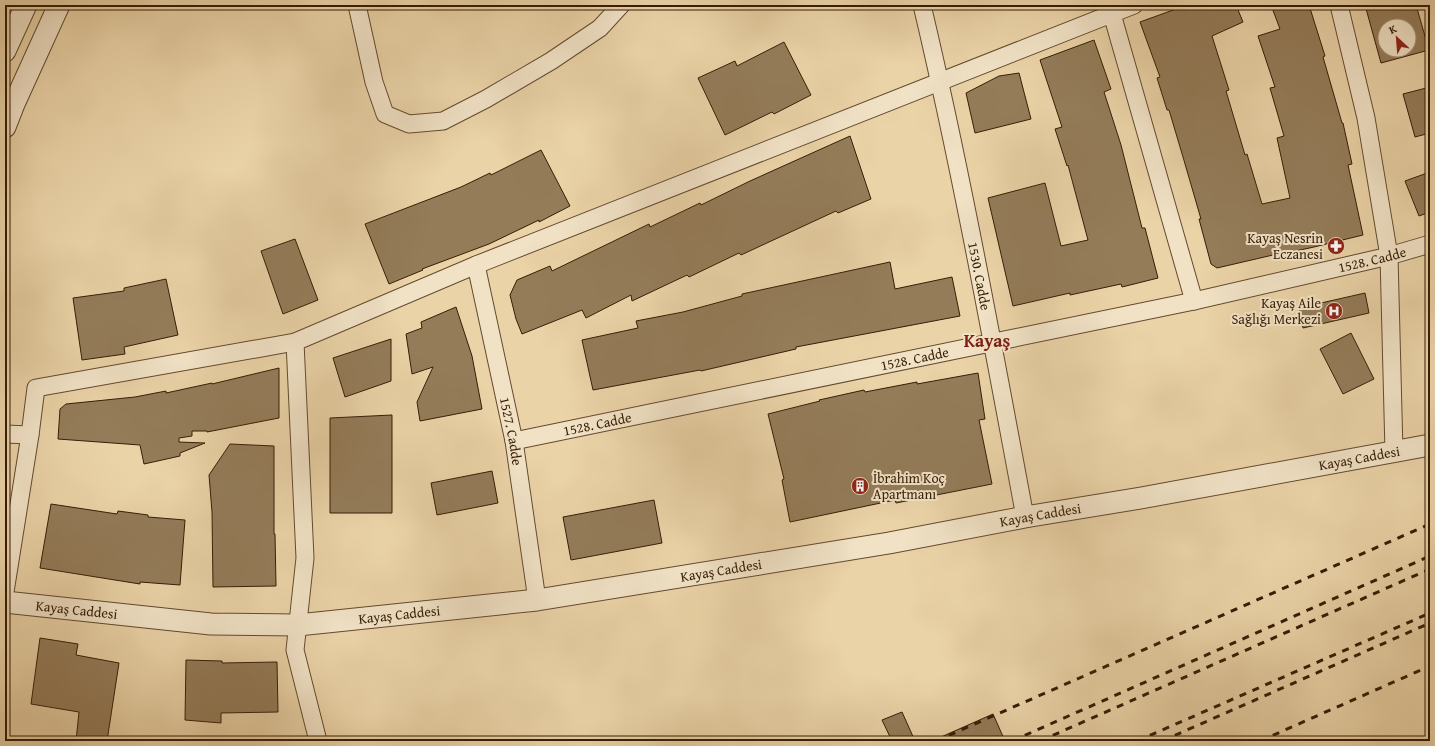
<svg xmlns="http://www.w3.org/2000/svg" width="1435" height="746" font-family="'Gentium Book Plus',serif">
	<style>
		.building { fill: #947c59; stroke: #361d05; fill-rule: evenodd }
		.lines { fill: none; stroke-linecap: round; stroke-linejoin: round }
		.minor-casing { stroke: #634a2e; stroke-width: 19 }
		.tertiary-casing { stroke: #634a2e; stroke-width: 23 }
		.minor { stroke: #f1e2c6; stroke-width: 17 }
		.tertiary { stroke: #f1e2c6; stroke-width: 21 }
		.rail { stroke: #361d05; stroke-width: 3; stroke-dasharray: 7 7; stroke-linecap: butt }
		.labels { text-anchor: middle; stroke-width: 4; stroke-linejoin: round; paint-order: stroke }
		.poi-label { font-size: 14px; fill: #361d05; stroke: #f1e2c6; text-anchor: end }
		.street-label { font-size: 14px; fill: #361d05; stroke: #f1e2c6 }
		.district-label { font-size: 18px; font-weight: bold; fill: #7a1f14; stroke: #f1e2c6 }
	</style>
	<rect width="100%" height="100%" fill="#ead3a7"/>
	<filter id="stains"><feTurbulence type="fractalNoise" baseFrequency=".005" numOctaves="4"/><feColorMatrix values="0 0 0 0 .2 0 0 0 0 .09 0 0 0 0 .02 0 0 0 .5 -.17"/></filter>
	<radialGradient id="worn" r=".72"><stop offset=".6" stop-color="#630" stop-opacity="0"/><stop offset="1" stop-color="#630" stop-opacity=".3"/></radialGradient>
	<g class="building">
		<path d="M 1187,5 L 1236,5 L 1243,22 L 1212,36 L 1229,90 L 1226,91 L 1245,155 L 1247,154 L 1262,204 L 1290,198 L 1277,138 L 1284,136 L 1270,88 L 1275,87 L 1258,36 L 1280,29 L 1271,5 L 1309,5 L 1325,56 L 1323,57 L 1342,123 L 1343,123 L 1352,164 L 1348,165 L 1363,235 L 1314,247 L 1273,256 L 1273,255 L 1217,268 L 1211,264 L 1199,219 L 1201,219 L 1183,157 L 1169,110 L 1167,110 L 1157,78 L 1160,77 L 1140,22 Z"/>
		<path d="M 1365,5 L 1416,5 L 1429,50 L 1381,63 ZM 1385,26 L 1409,26 L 1409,50 L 1385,50 Z"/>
		<path d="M 1094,40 L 1111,89 L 1104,92 L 1121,145 L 1142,228 L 1145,228 L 1158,278 L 1122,287 L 1121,284 L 1070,295 L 1070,293 L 1013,306 L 988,198 L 1045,183 L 1061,246 L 1088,240 L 1068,165 L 1067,166 L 1055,129 L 1062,127 L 1040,60 Z"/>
		<path d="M 784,42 L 811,95 L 774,114 L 772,112 L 725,135 L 698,78 L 735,61 L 737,66 Z"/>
		<path d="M 1019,73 L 1031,119 L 975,133 L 966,93 L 999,76 Z"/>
		<path d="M 1430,87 L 1430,133 L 1415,137 L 1403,94 Z"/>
		<path d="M 850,136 L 871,199 L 838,213 L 836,211 L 741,255 L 739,253 L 689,277 L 687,275 L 632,301 L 631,295 L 586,318 L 582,310 L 522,334 L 516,319 L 510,295 L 517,280 L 550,266 L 552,271 L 649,224 L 650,227 L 700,203 L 701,205 L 750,181 Z"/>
		<path d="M 541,150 L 570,206 L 539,222 L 539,220 L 489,244 L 422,269 L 423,270 L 389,284 L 365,224 L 461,187 L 490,173 L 491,175 Z"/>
		<path d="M 1430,172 L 1430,212 L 1419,216 L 1405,181 Z"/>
		<path d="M 295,239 L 318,300 L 283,314 L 261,251 Z"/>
		<path d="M 890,262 L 895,289 L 952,277 L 960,316 L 796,347 L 796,349 L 701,371 L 700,370 L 593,390 L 582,340 L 638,328 L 636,321 L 683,312 L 742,296 L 742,294 Z"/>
		<path d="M 166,279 L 178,335 L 124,347 L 125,354 L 82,360 L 73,298 L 124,291 L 124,288 Z"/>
		<path d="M 1365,293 L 1369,313 L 1303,328 L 1299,308 Z"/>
		<path d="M 456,307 L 472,356 L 482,409 L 420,421 L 417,402 L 433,367 L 412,374 L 406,334 L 422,328 L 421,322 Z"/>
		<path d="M 1351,333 L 1374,379 L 1343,394 L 1320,349 Z"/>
		<path d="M 391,339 L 391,381 L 345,397 L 333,358 Z"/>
		<path d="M 279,368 L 279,418 L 207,432 L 207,431 L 192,431 L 192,436 L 179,438 L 179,442 L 205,443 L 180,453 L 180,456 L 144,464 L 140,445 L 58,439 L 60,409 L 66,404 L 135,397 L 166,391 L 166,393 L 212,383 L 212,384 Z"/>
		<path d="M 978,373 L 985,419 L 979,420 L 992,484 L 896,503 L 895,500 L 790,522 L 782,480 L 784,479 L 768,414 L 820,401 L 819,400 L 864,390 L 865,392 L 917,382 L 917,384 Z"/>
		<path d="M 392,415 L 392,513 L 330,513 L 330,418 Z"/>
		<path d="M 230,444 L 274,446 L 274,534 L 275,534 L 276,586 L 213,587 L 212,512 L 209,475 Z"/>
		<path d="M 492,471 L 498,503 L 437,515 L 431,483 Z"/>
		<path d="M 654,500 L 662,543 L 571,560 L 563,517 Z"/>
		<path d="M 51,504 L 117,514 L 118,511 L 148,515 L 148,517 L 185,520 L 180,585 L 140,582 L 140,584 L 40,568 Z"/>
		<path d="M 40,638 L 78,644 L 76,655 L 119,663 L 107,741 L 76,741 L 79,712 L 31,704 Z"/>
		<path d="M 186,660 L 222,661 L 222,663 L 277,662 L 278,712 L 221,713 L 221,723 L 185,720 Z"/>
		<path d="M 902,712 L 915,741 L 892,741 L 882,720 Z"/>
		<path d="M 993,714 L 1005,741 L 932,741 Z"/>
	</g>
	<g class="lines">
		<defs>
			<g id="minor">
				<path d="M 357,5 L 374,82 L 385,114 L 409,124 L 443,121 L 486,99 L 551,61 L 600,28 L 621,5"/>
				<path id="s1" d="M 922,5 C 962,174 993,346 1025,517"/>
				<path d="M 1339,5 L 1366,118 L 1389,256 L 1394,452"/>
				<path d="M 1112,14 L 1194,301"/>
				<path id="s2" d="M 476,265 L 514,441 L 537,600"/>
				<path d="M 295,342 L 305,558 L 295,650 L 318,741"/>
				<path d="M 5,434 L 30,435"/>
				<path id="s3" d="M 514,441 L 1194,301 L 1389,256 L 1430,244"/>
				<path d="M 5,592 L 30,435 L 36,388 L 295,342 L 476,265 L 1134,5"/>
			</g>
			<g id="tertiary">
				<path d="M 5,51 L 26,5"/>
				<path d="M 5,127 L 14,104 L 59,5"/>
				<path id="s4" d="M 5,602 L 211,624 L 298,625 L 537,600 L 889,543 L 1025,517 L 1141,498 L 1430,445"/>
			</g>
		</defs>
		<use href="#minor" class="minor-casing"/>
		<use href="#tertiary" class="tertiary-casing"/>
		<use href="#minor" class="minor"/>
		<use href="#tertiary" class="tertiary"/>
		<g class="rail">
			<path d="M 936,741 L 1430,524"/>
			<path d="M 1012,741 L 1430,556"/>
			<path d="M 1040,741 L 1430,569"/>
			<path d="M 1137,741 L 1430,613"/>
			<path d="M 1162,741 L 1430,623"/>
			<path d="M 1260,741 L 1430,666"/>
		</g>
	</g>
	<defs>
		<symbol id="pharmacy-disc" viewBox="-11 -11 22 22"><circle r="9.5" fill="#8f2418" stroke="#f1e2c6"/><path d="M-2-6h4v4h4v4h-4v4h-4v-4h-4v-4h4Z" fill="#fff"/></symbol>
		<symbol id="hospital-disc" viewBox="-11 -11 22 22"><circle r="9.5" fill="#8f2418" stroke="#f1e2c6"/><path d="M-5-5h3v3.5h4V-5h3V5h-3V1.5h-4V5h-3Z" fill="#fff"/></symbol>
		<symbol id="building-disc" viewBox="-11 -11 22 22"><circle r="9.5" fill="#8f2418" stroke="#f1e2c6"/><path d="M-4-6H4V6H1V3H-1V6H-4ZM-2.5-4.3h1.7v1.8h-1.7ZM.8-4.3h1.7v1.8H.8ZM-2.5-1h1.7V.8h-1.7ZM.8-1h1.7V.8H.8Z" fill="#fff"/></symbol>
	</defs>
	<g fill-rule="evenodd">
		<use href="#pharmacy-disc" x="1326" y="236" width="20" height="20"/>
		<use href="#hospital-disc" x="1324" y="301" width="20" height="20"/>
		<use href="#building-disc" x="850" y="476" width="20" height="20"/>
	</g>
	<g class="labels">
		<g class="poi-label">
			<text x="1323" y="243">Kayaş Nesrin<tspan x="1323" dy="16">Eczanesi</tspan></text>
			<text x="1321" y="308">Kayaş Aile<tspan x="1321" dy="16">Sağlığı Merkezi</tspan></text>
			<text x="873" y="483" text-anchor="start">İbrahim Koç<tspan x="873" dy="16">Apartmanı</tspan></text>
		</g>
		<g class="street-label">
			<text dy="5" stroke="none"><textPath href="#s3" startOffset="877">1528. Cadde</textPath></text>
			<text dy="5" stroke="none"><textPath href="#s1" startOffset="277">1530. Cadde</textPath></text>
			<text dy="5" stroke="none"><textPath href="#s3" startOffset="409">1528. Cadde</textPath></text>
			<text dy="5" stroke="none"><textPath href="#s3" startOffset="85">1528. Cadde</textPath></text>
			<text dy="5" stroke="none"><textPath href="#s2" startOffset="170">1527. Cadde</textPath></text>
			<text dy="5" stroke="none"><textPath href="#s4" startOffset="1369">Kayaş Caddesi</textPath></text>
			<text dy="5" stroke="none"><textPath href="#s4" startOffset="1045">Kayaş Caddesi</textPath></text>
			<text dy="5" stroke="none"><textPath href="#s4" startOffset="721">Kayaş Caddesi</textPath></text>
			<text dy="5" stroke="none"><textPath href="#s4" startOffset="72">Kayaş Caddesi</textPath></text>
			<text dy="5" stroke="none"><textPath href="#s4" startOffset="396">Kayaş Caddesi</textPath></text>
		</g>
		<g class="district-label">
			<text x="987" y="347">Kayaş</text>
		</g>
	</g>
	<rect width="1435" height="746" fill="none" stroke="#ead3a7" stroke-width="20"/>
	<rect x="6" y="6" width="1423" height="734" fill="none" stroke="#361d05" stroke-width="2"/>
	<rect x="10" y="10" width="1415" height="726" fill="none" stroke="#361d05"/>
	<g transform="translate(1397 38) rotate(334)"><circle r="19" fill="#f1e2c6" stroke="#a69379"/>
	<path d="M0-3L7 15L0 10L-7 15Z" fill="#8f2418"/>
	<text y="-6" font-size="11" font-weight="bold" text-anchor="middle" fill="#361d05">K</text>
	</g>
	<rect width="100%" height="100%" filter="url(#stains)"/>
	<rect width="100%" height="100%" fill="url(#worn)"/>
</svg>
